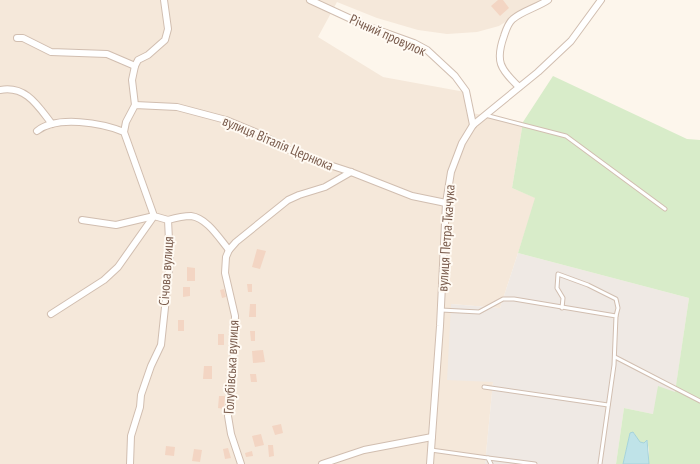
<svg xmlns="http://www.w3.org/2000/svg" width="700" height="464" font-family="'PT Sans Narrow',sans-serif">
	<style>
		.residential { fill: #f5e8da }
		.industrial { fill: #efe9e4 }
		.green { fill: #d8ecc9 }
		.water { fill: #bfe3e8; stroke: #a5d3da }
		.building { fill: #f3d5c3 }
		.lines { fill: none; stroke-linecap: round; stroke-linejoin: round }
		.service-casing { stroke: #d1beb0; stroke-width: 5 }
		.minor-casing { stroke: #d1beb0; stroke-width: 8 }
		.service { stroke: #fff; stroke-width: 3 }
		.minor { stroke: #fff; stroke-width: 6 }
		.labels { text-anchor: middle; stroke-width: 4; stroke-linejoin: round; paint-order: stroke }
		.street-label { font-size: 14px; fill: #7a5c4d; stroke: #fffaf3 }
	</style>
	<rect width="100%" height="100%" fill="#fdf6ec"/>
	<path class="residential" d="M 0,0 L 540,0 L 499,26 L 477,32 L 447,34 L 418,30 L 377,18 L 337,2 L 318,37 L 383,77 L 465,92 L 466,112 L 523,122 L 512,188 L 536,198 L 500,308 L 451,304 L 493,382 L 485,464 L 0,464 Z"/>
	<path class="industrial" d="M 518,253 L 689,298 L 675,393 L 653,414 L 624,408 L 616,464 L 485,464 L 493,382 L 447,380 L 451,304 L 500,308 Z"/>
	<path class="green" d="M 553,76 L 687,139 L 700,140 L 700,464 L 649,464 L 649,450 L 647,440 L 644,443 L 640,443 L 634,433 L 630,433 L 623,464 L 616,464 L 624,408 L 653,414 L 658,386 L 675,392 L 689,298 L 518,253 L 535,198 L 512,188 L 523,122 Z"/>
	<path class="water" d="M 633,432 L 640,442 L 644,443 L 647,440 L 649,464 L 623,464 L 630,433 Z"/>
	<g class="building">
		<path d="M 498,0 L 503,0 L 509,8 L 500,16 L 491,6 Z"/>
		<path d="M 257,249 L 266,251 L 260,269 L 252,267 Z"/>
		<path d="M 187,267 L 195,268 L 195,281 L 187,281 Z"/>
		<path d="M 247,284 L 252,284 L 252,292 L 248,292 Z"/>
		<path d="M 183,287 L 190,287 L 190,296 L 183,297 Z"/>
		<path d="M 224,289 L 226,297 L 222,298 L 220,290 Z"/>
		<path d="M 250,304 L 256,304 L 256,317 L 249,317 Z"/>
		<rect x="178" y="320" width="6" height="11"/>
		<path d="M 250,331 L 255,331 L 255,341 L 251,341 Z"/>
		<rect x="218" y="334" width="6" height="11"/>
		<path d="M 263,350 L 265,362 L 253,363 L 252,351 Z"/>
		<path d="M 204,366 L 212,366 L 212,379 L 203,379 Z"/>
		<path d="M 250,374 L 256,374 L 257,382 L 251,382 Z"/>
		<path d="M 219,396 L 225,396 L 224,409 L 218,408 Z"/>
		<path d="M 281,424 L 283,433 L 275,435 L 272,426 Z"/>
		<path d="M 261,434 L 264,445 L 255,447 L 252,436 Z"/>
		<path d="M 268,445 L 273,445 L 274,456 L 269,457 Z"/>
		<path d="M 166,446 L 175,447 L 174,456 L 165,455 Z"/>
		<path d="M 228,448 L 231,458 L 225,459 L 223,449 Z"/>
		<path d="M 194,449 L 202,450 L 200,462 L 192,461 Z"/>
		<path d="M 252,451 L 253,456 L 246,457 L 245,453 Z"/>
	</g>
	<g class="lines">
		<defs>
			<g id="service">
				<path d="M 485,115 L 566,136 L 665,209"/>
				<path d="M 562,308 L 563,298 L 557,288 L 558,274 L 588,285 L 616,299 L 618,308 L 616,316"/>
				<path d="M 441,310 L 479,312 L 503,299 L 514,299 L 616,316 L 614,365 L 600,464"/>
				<path d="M 615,357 L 700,401"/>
				<path d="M 484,387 L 608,405"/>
				<path d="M 431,450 L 488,458 L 491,464"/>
				<path d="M 488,458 L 535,464"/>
			</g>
			<g id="minor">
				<path d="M 310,0 L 364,25 L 414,43 L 427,50 L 455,76 L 466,91 L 473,125"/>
				<path d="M 17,38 L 23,38 L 51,52 L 107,54 L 135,66"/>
				<path d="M 519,87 C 500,69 495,61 504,36 C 506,30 508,23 513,19 C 522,11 538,7 548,0"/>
				<path d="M 0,90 C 26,85 38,106 52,124"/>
				<path d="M 135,105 L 132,80 L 135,66 L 138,60 L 148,55 L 165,40 L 168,29 L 164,0"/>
				<path d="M 37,131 C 57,115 102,123 124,132 L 154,216 L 168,220 L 170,260 L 161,345 L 151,366 L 141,395 L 140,407 L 131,436 L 130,464"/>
				<path d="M 124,132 L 126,122 L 135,105 L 177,107 L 226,120 L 260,134 L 299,155 L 351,172 L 412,196 L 446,203"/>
				<path d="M 82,220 L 116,225 L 154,216"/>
				<path d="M 168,220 C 175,218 183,216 191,216 C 207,218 219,238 229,250"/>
				<path d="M 51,314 L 104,280 L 118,267 L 154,216"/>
				<path d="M 241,464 L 231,434 L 228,416 L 233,371 L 235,316 L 225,273 L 226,257 L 229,250 L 236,242 L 288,200 L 299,195 L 325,187 L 351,172"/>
				<path d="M 322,464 L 364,450 L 432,437"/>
				<path d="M 430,464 L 440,326 L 446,203 L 451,172 L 462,143 L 473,125 L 538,72 L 571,41 L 601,0"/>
			</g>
		</defs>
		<use href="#service" class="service-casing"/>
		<use href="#minor" class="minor-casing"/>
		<use href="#service" class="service"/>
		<use href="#minor" class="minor"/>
	</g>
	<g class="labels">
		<g class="street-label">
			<text transform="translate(388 35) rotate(24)" y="5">Річний провулок</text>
			<text transform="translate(278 143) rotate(23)" y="5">вулиця Віталія Цернюка</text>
			<text transform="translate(446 238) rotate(-86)" y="5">вулиця Петра Ткачука</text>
			<text transform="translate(166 271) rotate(-86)" y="5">Січова вулиця</text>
			<text transform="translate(231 367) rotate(-87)" y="5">Голубівська вулиця</text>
		</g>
	</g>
</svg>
